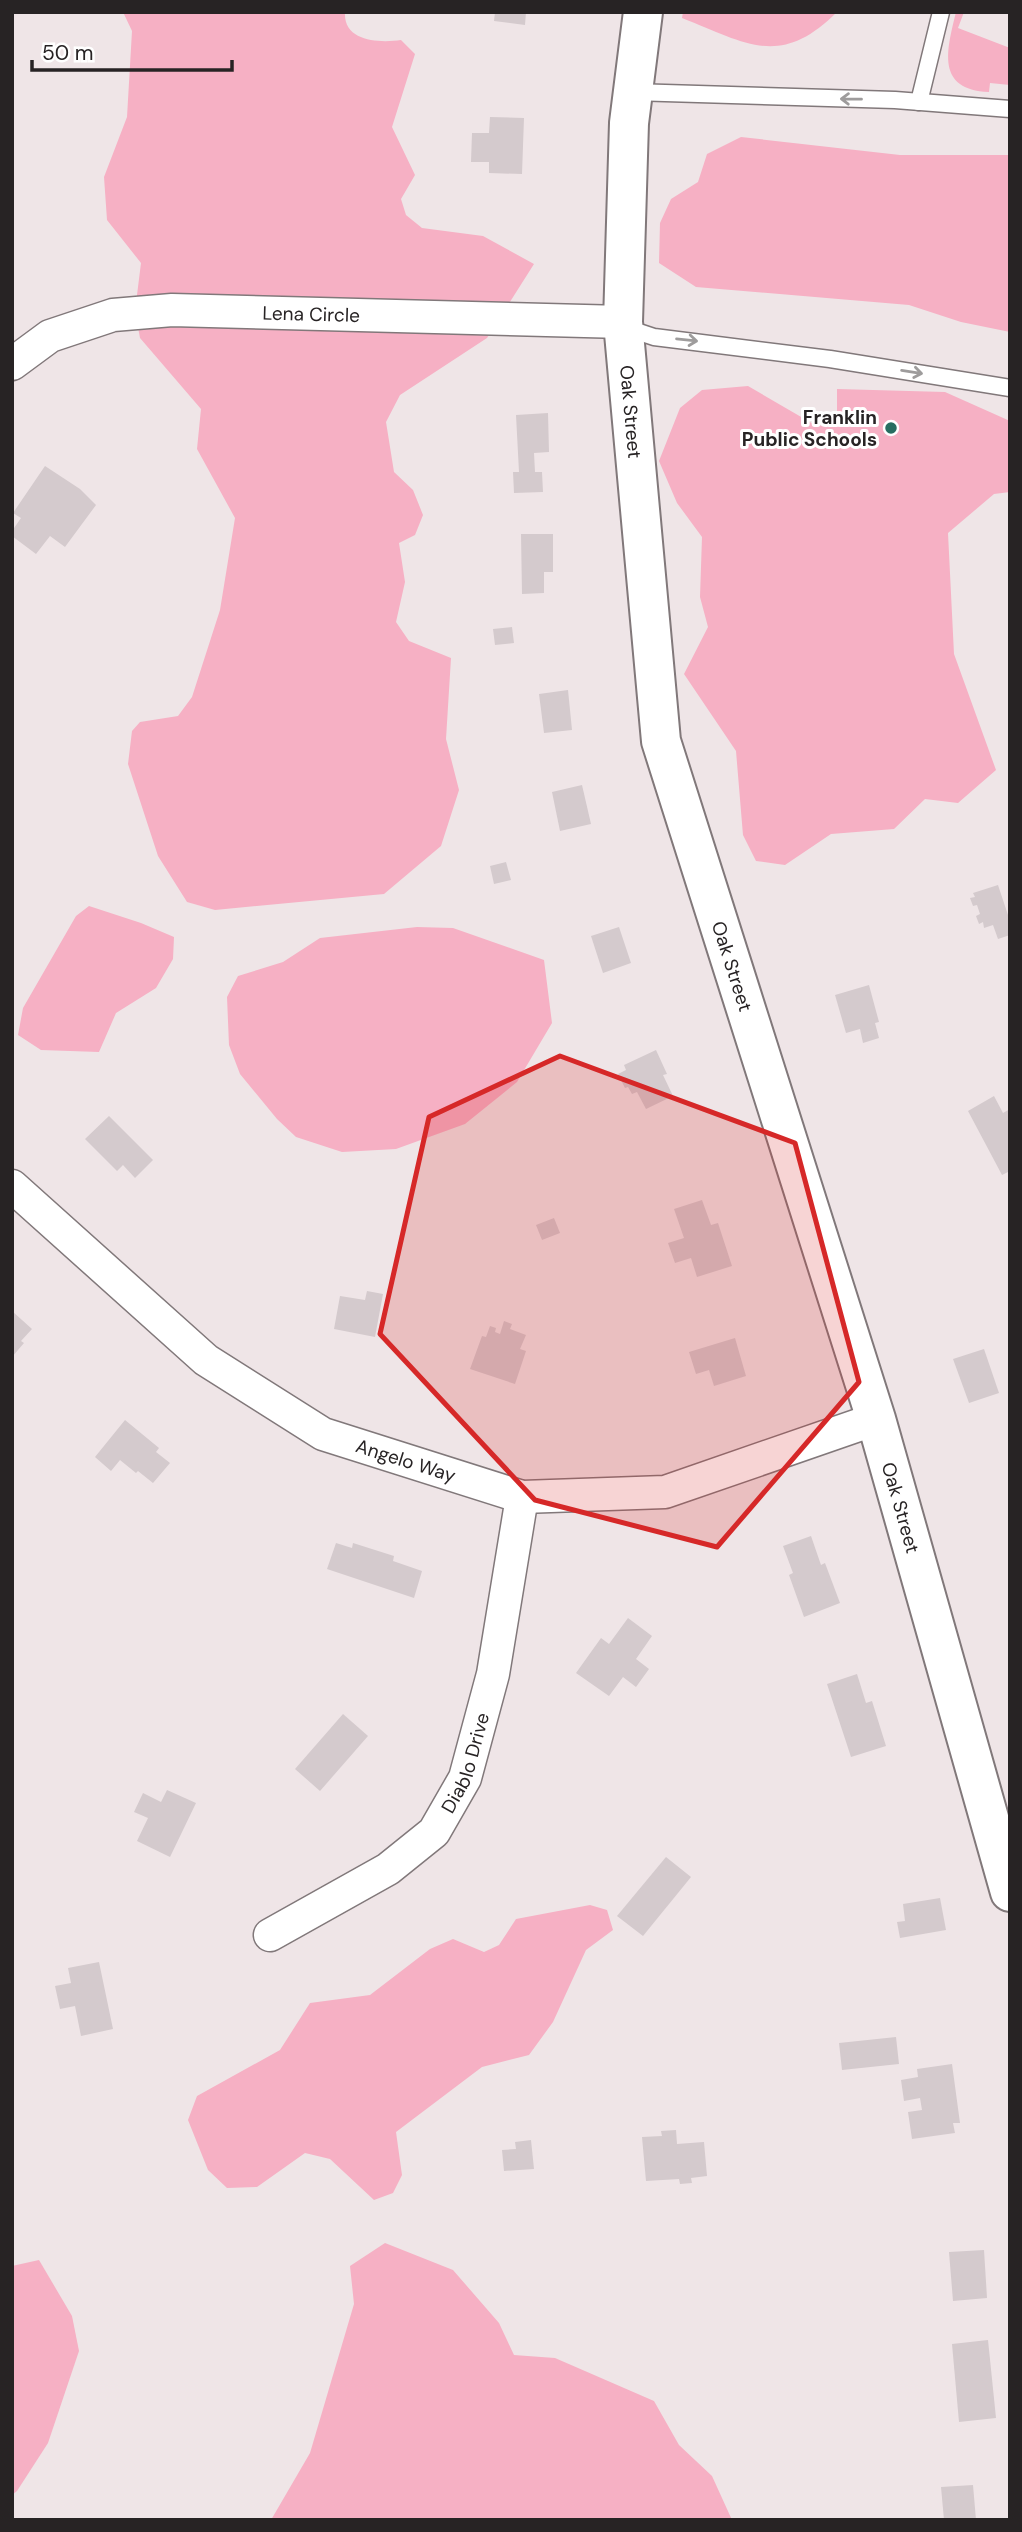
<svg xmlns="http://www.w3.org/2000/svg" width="1022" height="2532" font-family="'DM Sans',sans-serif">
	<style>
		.green { fill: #f6b0c4 }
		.building { fill: #d4cacd }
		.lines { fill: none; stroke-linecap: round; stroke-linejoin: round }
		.service-casing { stroke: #81787a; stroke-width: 19 }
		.minor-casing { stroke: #81787a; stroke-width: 35 }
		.secondary-casing { stroke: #81787a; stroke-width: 42 }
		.service { stroke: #fff; stroke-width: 16 }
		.minor { stroke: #fff; stroke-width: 32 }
		.secondary { stroke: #fff; stroke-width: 38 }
		.oneway { stroke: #9e9c9c }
		.marked { fill: #d62828; fill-opacity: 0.2; stroke: #d62828; stroke-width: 5; stroke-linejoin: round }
		.poi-dot { fill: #276d61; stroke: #fff; stroke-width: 2.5 }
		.labels { text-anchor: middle; stroke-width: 6; stroke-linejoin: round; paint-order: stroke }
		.street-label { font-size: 19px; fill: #272324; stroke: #fff }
		.poi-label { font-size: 19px; font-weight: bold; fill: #272324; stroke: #fff; text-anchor: end }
	</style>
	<rect width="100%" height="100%" fill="#efe5e7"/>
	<g class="green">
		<path d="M 123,12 L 345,12 C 343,42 380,43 401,40 L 415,54 L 392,127 L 415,175 L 401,199 L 406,215 L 422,228 L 483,236 L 534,264 L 487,338 L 400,395 L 386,422 L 394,472 L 413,490 L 423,515 L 415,535 L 399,543 L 405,582 L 396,622 L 409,641 L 451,658 L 446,739 L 459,790 L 441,846 L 384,894 L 215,910 L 187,902 L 158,856 L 128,764 L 132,731 L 140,722 L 178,716 L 192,697 L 220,610 L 235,518 L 197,449 L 201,409 L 140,338 L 135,311 L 141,263 L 107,220 L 104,177 L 127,117 L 132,31 Z"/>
		<path d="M 683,12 L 837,12 C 780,69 746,43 682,18 Z"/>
		<path d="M 956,12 L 964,12 L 958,28 L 1010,48 L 1010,85 L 990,83 L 989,92 C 935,90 947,49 956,12 Z"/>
		<path d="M 741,137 L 900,155 L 1010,155 L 1010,332 L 961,322 L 909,305 L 696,287 L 659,263 L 660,223 L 671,199 L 698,182 L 707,154 Z"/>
		<path d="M 748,386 L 815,425 L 837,427 L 837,389 L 945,392 L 1010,421 L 1010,492 L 994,494 L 948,533 L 954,654 L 996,770 L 958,803 L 925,799 L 894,829 L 831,834 L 785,865 L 756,861 L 743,835 L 736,751 L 684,674 L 708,627 L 700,597 L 702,537 L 677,503 L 659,461 L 680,408 L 702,390 Z"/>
		<path d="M 89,906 L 141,923 L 174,937 L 173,959 L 156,988 L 116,1013 L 99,1052 L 41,1050 L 18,1035 L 23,1008 L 76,916 Z"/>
		<path d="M 417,927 L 453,928 L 544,960 L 552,1023 L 517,1082 L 465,1124 L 396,1149 L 342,1152 L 296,1137 L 277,1119 L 240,1074 L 229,1045 L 227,997 L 238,976 L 283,962 L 320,938 Z"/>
		<path d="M 590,1905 L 607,1910 L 613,1930 L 586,1950 L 553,2022 L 529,2055 L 482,2067 L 396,2132 L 402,2175 L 393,2193 L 374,2200 L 330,2159 L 305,2153 L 257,2187 L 227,2188 L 208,2170 L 188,2120 L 197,2096 L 280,2050 L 310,2003 L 370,1995 L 430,1949 L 453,1939 L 484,1952 L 499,1945 L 516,1919 Z"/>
		<path d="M 385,2243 L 453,2270 L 499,2323 L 514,2355 L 555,2358 L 654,2401 L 679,2445 L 712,2476 L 732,2520 L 271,2520 L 310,2453 L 354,2304 L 350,2266 Z"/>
		<path d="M 39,2260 L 72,2316 L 79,2351 L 48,2443 L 17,2491 L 12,2495 L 12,2266 Z"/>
	</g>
	<g class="building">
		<path d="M 495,12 L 526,12 L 525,25 L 494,21 Z"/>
		<path d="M 490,117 L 524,118 L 522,174 L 489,173 L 489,162 L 471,162 L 472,133 L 489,133 Z"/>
		<path d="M 548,413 L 549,452 L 534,453 L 535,472 L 542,472 L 543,492 L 514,493 L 513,472 L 519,472 L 516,415 Z"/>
		<path d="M 45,466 L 80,489 L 96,505 L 65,547 L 50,536 L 36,554 L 12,536 L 12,531 L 21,518 L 13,513 Z"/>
		<path d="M 521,534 L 553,534 L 553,572 L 544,572 L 544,593 L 522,594 Z"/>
		<path d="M 512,627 L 514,643 L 495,645 L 493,629 Z"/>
		<path d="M 568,690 L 572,730 L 544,733 L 539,694 Z"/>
		<path d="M 582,785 L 591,824 L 560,831 L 552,792 Z"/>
		<path d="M 506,862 L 511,880 L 494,884 L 490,866 Z"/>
		<path d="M 998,885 L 1010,921 L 1010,935 L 998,939 L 993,925 L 984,928 L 983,922 L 979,924 L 976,916 L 980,914 L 977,905 L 973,906 L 970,898 L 975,897 L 973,893 Z"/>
		<path d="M 619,927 L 631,963 L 603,973 L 591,936 Z"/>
		<path d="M 869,985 L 879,1022 L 875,1023 L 879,1038 L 863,1043 L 860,1029 L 846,1033 L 835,995 Z"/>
		<path d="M 656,1050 L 667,1074 L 663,1075 L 673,1096 L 646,1109 L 637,1092 L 632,1094 L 628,1087 L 625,1088 L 618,1074 L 626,1070 L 624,1065 Z"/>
		<path d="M 994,1096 L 1003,1113 L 1010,1109 L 1010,1171 L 1002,1175 L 968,1111 Z"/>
		<path d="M 109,1116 L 153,1160 L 135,1178 L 123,1165 L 117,1171 L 85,1139 Z"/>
		<path d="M 702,1200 L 711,1225 L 718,1223 L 732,1266 L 697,1277 L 691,1258 L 675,1263 L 668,1243 L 684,1238 L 674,1209 Z"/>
		<path d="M 554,1218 L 560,1233 L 542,1240 L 536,1225 Z"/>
		<path d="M 367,1291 L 383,1294 L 375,1337 L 334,1329 L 340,1296 L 365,1300 Z"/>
		<path d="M 12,1311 L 32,1329 L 21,1341 L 24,1343 L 12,1357 Z"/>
		<path d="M 504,1321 L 512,1324 L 510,1329 L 526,1335 L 520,1349 L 526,1351 L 515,1384 L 470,1369 L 482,1336 L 486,1337 L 490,1326 L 496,1328 L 495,1332 L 500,1334 Z"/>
		<path d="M 735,1338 L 746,1376 L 714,1386 L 709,1370 L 696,1374 L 689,1352 Z"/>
		<path d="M 984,1349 L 999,1393 L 969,1403 L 953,1359 Z"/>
		<path d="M 125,1420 L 159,1448 L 156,1452 L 170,1463 L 153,1483 L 138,1471 L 136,1473 L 120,1460 L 111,1471 L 95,1457 Z"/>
		<path d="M 811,1536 L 821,1565 L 825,1563 L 840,1603 L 804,1617 L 789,1575 L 793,1573 L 783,1546 Z"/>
		<path d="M 336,1543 L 352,1548 L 353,1543 L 394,1556 L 393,1561 L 422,1571 L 414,1598 L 327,1569 Z"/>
		<path d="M 628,1618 L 652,1636 L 636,1659 L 649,1669 L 636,1687 L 623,1677 L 609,1696 L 576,1673 L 601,1638 L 609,1644 Z"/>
		<path d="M 857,1674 L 866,1703 L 872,1701 L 886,1746 L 851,1757 L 827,1684 Z"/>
		<path d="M 343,1714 L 368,1736 L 320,1791 L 295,1769 Z"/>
		<path d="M 167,1790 L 196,1803 L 170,1857 L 137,1841 L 148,1818 L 134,1812 L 143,1793 L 161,1802 Z"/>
		<path d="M 666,1857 L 691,1877 L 643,1936 L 617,1916 Z"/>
		<path d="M 940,1898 L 946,1930 L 900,1938 L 897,1922 L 905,1921 L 903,1904 Z"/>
		<path d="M 99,1962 L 113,2029 L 81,2036 L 75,2006 L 60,2009 L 55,1986 L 71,1983 L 68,1968 Z"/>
		<path d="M 896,2037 L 899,2064 L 842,2070 L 839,2043 Z"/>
		<path d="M 952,2064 L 960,2123 L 953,2123 L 955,2133 L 912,2139 L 908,2112 L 922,2110 L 920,2098 L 904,2101 L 901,2080 L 918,2077 L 917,2069 Z"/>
		<path d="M 676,2130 L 677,2144 L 704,2142 L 707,2176 L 691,2178 L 692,2183 L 680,2184 L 679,2179 L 646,2181 L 642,2137 L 662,2136 L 661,2131 Z"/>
		<path d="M 531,2140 L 534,2169 L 504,2171 L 502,2150 L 516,2149 L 515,2142 Z"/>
		<path d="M 984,2250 L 987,2298 L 953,2301 L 949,2252 Z"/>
		<path d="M 988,2340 L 996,2418 L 959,2422 L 952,2344 Z"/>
		<path d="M 973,2485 L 976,2520 L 944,2520 L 941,2487 Z"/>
	</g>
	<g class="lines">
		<defs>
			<g id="service">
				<path d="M 632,92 L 895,100 L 1010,109"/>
				<path d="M 919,102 L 941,12"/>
				<path d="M 624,324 L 639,332 L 654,337 L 830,359 L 1010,388"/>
			</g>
			<g id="minor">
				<path id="s1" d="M 12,364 L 50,336 L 113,315 L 172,310 L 623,322"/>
				<path id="s2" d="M 12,1186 L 206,1360 L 323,1434 L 522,1497 L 665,1492 L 876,1419"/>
				<path id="s3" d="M 270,1935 L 388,1869 L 434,1832 L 465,1778 L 493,1674 L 522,1497"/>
			</g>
			<g id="secondary">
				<path id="s4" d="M 643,12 L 629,123 L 623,322 L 661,741 L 876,1419 L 1010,1892"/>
			</g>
		</defs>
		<use href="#service" class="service-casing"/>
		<use href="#minor" class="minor-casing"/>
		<use href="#secondary" class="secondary-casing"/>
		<use href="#service" class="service"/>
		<use href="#minor" class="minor"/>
		<use href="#secondary" class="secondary"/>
	</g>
	<defs><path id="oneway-shaft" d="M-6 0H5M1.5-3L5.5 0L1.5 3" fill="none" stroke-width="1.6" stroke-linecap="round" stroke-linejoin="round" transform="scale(1.75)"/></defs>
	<g class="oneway">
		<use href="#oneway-shaft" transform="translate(851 99) rotate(-179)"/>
		<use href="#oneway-shaft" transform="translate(687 340) rotate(6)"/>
		<use href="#oneway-shaft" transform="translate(912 372) rotate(9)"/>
	</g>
	<path class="marked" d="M 560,1056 L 795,1143 L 859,1382 L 717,1547 L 535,1500 L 380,1334 L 429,1117 Z"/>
	<circle class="poi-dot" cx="891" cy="428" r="7"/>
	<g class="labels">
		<g class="street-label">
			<text dy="7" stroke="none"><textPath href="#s1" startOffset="312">Lena Circle</textPath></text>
			<text dy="7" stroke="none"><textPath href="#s4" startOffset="401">Oak Street</textPath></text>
			<text dy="7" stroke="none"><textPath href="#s4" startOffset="968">Oak Street</textPath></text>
			<text dy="7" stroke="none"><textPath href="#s2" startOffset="486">Angelo Way</textPath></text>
			<text dy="7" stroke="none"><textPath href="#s4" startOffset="1535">Oak Street</textPath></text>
			<text dy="7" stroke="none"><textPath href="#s3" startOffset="271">Diablo Drive</textPath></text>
		</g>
		<g class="poi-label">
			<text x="877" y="424">Franklin<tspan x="877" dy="22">Public Schools</tspan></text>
		</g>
	</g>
	<rect width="1022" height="2532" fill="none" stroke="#272324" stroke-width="28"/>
	<path d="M32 60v10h200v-10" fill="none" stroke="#272324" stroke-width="3.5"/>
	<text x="42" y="60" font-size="21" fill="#272324" stroke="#ffffff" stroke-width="5" paint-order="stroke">50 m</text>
</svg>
